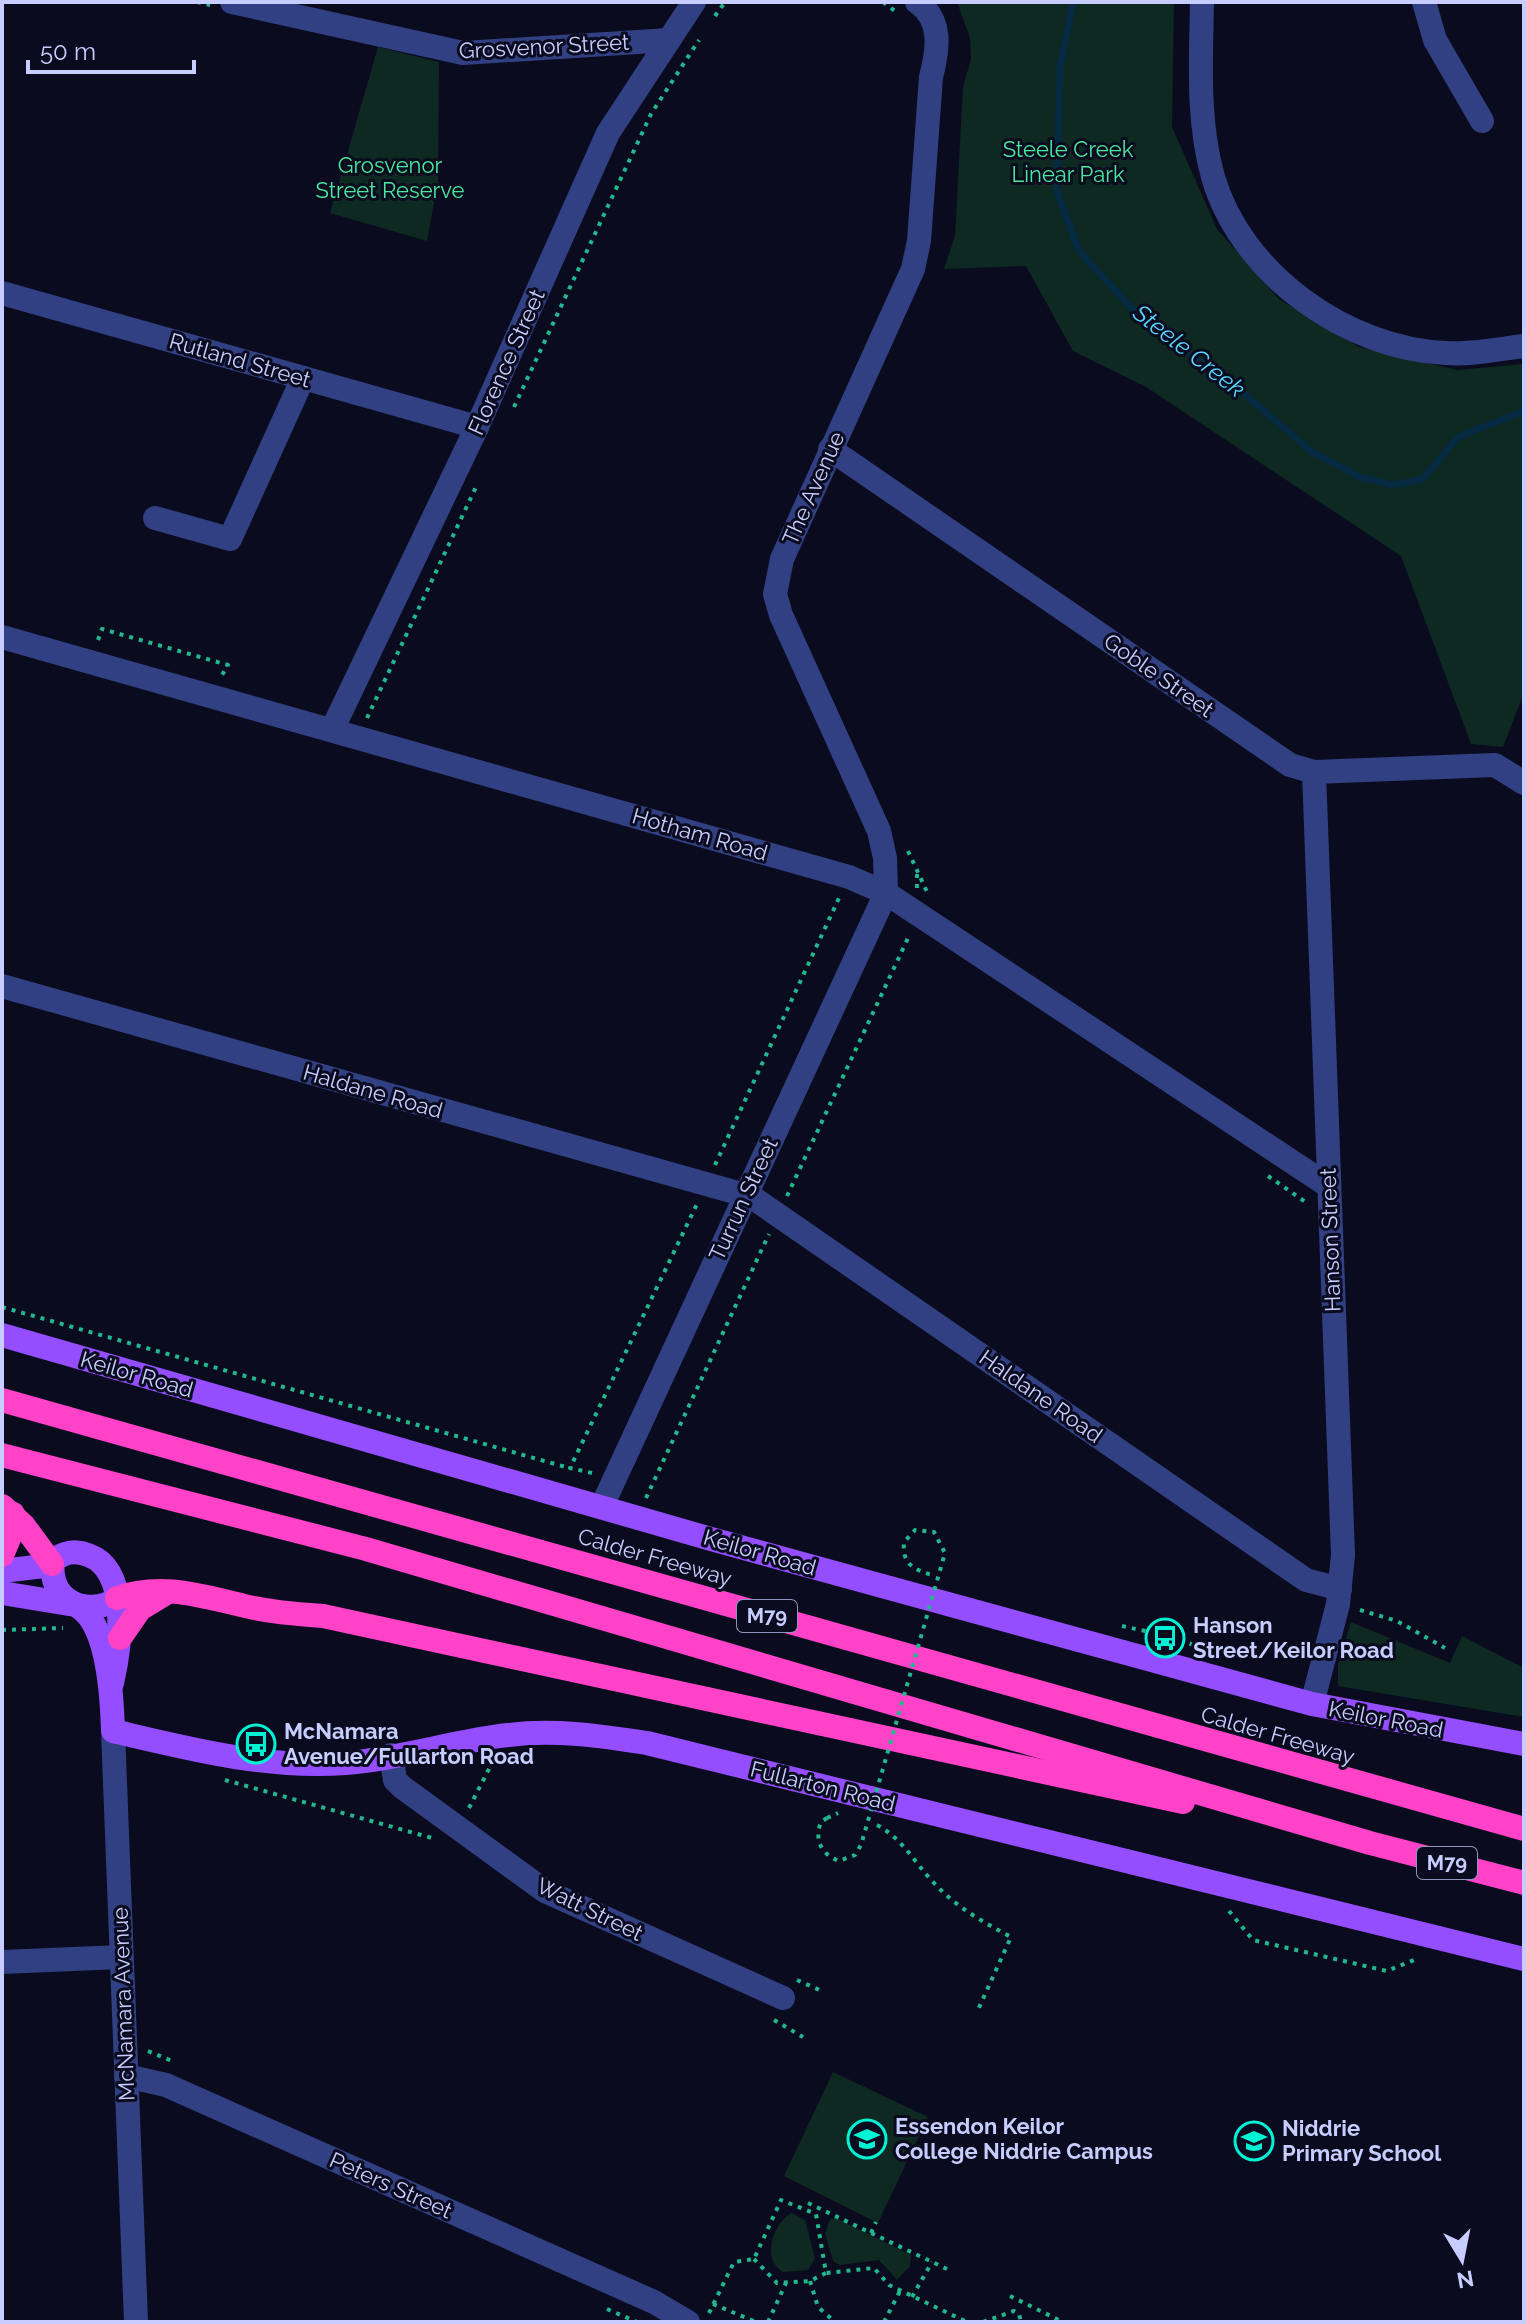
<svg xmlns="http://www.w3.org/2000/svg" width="1526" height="2324" font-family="Raleway,sans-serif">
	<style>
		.green { fill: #0d2921 }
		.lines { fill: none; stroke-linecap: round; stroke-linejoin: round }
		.stream { stroke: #062a41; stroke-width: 7 }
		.path { stroke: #22b88d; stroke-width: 4; stroke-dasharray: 4 6; stroke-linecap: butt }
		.minor { stroke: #314082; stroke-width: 24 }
		.major { stroke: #954eff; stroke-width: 24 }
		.highway { stroke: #ff42c7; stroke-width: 24 }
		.path-bridge { stroke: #22b88d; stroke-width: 4; stroke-dasharray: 4 6; stroke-linecap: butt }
		.labels { text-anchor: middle; stroke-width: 6; stroke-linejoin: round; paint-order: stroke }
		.shield { fill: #0a0b1e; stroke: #8e94bc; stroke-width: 2 }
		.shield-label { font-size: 20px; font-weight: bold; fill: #c7ceff }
		.street-label { font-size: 22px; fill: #c7ceff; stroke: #0a0b1e }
		.park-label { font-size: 22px; fill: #49e99d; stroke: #0a0b1e }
		.poi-label { font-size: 22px; font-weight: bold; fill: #c7ceff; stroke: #0a0b1e; text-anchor: start }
		.water-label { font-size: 24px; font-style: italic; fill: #55d7ff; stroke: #0a0b1e }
	</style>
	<rect width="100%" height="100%" fill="#0a0b1e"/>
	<g class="green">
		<path d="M 957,2 L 1174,2 L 1172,127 L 1217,229 L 1279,299 L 1359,347 L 1457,370 L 1524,364 L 1524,693 L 1503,747 L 1471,744 L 1401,556 L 1146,387 L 1073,351 L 1026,266 L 944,269 L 955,236 L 963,87 L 971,59 L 970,38 Z"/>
		<path d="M 378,47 L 439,62 L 438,181 L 427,241 L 330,213 Z"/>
		<path d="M 1351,1622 L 1450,1663 L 1462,1636 L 1524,1668 L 1524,1717 L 1338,1686 L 1338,1664 Z"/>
		<path d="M 833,2072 L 928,2117 L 878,2223 L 784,2176 Z"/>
		<path d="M 791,2213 L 805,2220 L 815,2258 L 808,2270 L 783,2272 C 761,2260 772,2225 791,2213 Z"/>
		<path d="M 836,2218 L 911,2255 L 910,2266 L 897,2280 L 879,2260 L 840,2265 L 833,2261 L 825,2234 L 830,2219 Z"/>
	</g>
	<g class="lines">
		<path class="stream" d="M 1073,2 L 1060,67 L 1057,192 L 1079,251 L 1140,317 L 1242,392 L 1312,452 L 1360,477 L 1393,485 L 1423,479 L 1458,437 L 1524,411"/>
		<g class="path">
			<path d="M 197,2 L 210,5"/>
			<path d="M 883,2 L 895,11"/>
			<path d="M 715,16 L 725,2"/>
			<path d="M 514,407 L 651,114 L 699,40"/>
			<path d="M 98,640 L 102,629 L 228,665 L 222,675"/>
			<path d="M 367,718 L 476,487"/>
			<path d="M 908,851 L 928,894"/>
			<path d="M 917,888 L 917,871"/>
			<path d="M 715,1165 L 839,898"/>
			<path d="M 1268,1176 L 1307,1203"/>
			<path d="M 787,1196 L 909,936"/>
			<path d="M 2,1307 L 569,1468"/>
			<path d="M 592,1473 L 570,1468 L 697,1204"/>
			<path d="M 646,1498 L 769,1234"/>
			<path d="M 1360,1610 L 1397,1621 L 1445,1648"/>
			<path d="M 1122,1626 L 1178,1638 L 1195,1646"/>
			<path d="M 2,1630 L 63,1628"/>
			<path d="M 225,1780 L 432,1838"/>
			<path d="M 469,1808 L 494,1759"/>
			<path d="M 827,1818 L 838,1813"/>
			<path d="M 877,1825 C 903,1839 914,1862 934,1883 C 956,1907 983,1922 1011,1937 L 977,2012"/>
			<path d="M 1229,1911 L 1253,1940 L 1387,1971 L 1419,1958"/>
			<path d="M 797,1980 L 824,1992"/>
			<path d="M 774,2020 L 803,2037"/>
			<path d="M 148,2051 L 172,2061"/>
			<path d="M 808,2203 L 947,2269"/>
			<path d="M 871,2233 L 876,2222"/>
			<path d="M 754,2259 L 777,2283 L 810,2281 L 826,2273"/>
			<path d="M 810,2281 L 818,2307 L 835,2322"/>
			<path d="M 1010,2296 L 1063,2322"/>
			<path d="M 912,2297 L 932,2262"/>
			<path d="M 713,2304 L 756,2322"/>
			<path d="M 607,2309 L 637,2322"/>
			<path d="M 709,2313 L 734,2262 L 754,2259 L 781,2200 L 816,2214 L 826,2273 L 874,2268 L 889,2285 L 967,2322"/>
			<path d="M 768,2322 L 786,2283"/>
			<path d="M 884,2322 L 900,2291"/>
			<path d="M 983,2322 L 1014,2311 L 1019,2314 L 1021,2322"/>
		</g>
		<g class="minor">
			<path d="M 232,2 L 463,53 L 669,40"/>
			<path d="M 1202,2 C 1201,60 1197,120 1213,177 C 1241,274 1347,349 1446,353 C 1471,355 1499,349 1524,346"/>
			<path d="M 1424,2 L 1435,40 L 1482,121"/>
			<path d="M 2,293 L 477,427"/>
			<path d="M 830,449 L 1290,765 L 1314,772 L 1495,765 L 1524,783"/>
			<path d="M 155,518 L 230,539 L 303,378"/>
			<path d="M 2,637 L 849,877 L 886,893 L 1327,1185"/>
			<path d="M 332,730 L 477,427 L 608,133 L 694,2"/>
			<path d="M 2,986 L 745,1195"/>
			<path d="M 746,1193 L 1306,1580 L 1340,1589"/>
			<path d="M 602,1506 L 886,893 L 885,858 L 879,831 L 781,615 L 775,594 L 782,559 L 913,269 L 919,241 L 931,77 C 938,50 943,20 917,2"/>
			<path d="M 1312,1704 L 1338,1604 L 1343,1555 L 1314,772"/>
			<path d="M 113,1731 L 136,2322"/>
			<path d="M 391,1755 L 395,1780 L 402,1787 L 545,1891 L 783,1998"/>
			<path d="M 2,1962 L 121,1957"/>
			<path d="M 126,2076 L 166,2085 L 654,2302 L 688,2322"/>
		</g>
		<g class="major">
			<path d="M 2,1335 L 711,1539 L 1312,1704 L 1524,1744"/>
			<path d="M 2,1571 L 52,1565"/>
			<path d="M 2,1593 L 75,1605"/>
			<path d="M 79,1607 C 109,1627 112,1698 113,1731 C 190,1749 267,1769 346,1763 C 400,1759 454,1741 508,1735 C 555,1729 601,1736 647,1743 L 1524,1959"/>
			<path d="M 112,1683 C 120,1649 131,1570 88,1555 C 76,1550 63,1552 53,1561 C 48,1601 86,1618 117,1599"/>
		</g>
		<g class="highway">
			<path d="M 2,1400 L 1524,1829"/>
			<path d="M 2,1455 L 366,1549 L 1370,1843 L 1524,1883"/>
			<path d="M 2,1506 L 24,1526 L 52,1564"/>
			<path d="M 2,1555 L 10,1536 L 13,1514"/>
			<path d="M 117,1598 C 160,1583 198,1595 241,1605 C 268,1612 295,1614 323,1616 L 1183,1802"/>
			<path d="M 120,1638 L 140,1609 L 168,1592"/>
		</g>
		<path class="path-bridge" d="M 827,1818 L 821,1822 C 814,1840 821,1854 839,1861 L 855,1855 L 861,1845 L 945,1553 L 934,1532 L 915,1530 L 904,1542 C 902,1564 913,1569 932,1575"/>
	</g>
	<defs>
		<symbol id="bus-ring" viewBox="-11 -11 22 22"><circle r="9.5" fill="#0a0b1e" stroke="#00f2d4" stroke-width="1.5"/><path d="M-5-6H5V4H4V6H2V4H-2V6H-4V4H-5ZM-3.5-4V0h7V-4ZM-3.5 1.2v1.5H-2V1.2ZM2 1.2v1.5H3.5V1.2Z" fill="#00f2d4"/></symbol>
		<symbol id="school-ring" viewBox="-11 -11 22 22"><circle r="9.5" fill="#0a0b1e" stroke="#00f2d4" stroke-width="1.5"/><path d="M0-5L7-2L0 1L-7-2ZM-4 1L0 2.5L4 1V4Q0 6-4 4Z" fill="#00f2d4"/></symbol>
	</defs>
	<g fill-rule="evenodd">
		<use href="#bus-ring" x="1143" y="1616" width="44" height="44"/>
		<use href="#bus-ring" x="234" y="1722" width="44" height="44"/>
		<use href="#school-ring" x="845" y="2117" width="44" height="44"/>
		<use href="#school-ring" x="1232" y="2119" width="44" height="44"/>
	</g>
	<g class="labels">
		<g class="shield">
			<rect x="737" y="1600" width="60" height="32" rx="6"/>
			<rect x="1417" y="1847" width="60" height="32" rx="6"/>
		</g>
		<g class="shield-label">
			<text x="767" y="1623">M79</text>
			<text x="1447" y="1870">M79</text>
		</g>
		<g class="street-label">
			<text transform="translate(544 46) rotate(-3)" y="8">Grosvenor Street</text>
			<text transform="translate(240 360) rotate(16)" y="8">Rutland Street</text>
			<text transform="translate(506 362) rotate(-66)" y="8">Florence Street</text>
			<text transform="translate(813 488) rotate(-66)" y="8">The Avenue</text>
			<text transform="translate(1159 675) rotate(35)" y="8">Goble Street</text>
			<text transform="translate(700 834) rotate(16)" y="8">Hotham Road</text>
			<text transform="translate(373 1091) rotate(16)" y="8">Haldane Road</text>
			<text transform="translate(743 1199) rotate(-65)" y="8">Turrun Street</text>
			<text transform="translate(1330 1240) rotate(-92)" y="8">Hanson Street</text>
			<text transform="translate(137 1374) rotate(16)" y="8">Keilor Road</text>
			<text transform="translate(1041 1396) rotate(35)" y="8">Haldane Road</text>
			<text transform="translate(760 1552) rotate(16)" y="8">Keilor Road</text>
			<text transform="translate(655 1557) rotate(16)" y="8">Calder Freeway</text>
			<text transform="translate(1386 1719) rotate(11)" y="8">Keilor Road</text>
			<text transform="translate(1278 1735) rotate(16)" y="8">Calder Freeway</text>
			<text transform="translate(823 1786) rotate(14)" y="8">Fullarton Road</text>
			<text transform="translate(590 1909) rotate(26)" y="8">Watt Street</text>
			<text transform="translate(123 2004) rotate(-92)" y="8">McNamara Avenue</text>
			<text transform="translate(391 2185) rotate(24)" y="8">Peters Street</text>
		</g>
		<g class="park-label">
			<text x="1068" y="157">Steele Creek<tspan x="1068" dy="25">Linear Park</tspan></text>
			<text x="390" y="173">Grosvenor<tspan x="390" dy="25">Street Reserve</tspan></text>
		</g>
		<g class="poi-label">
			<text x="1193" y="1633">Hanson<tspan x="1193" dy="25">Street/Keilor Road</tspan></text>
			<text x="284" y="1739">McNamara<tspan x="284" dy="25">Avenue/Fullarton Road</tspan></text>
			<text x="895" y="2134">Essendon Keilor<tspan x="895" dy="25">College Niddrie Campus</tspan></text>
			<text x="1282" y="2136">Niddrie<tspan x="1282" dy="25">Primary School</tspan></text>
		</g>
		<g class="water-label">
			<text transform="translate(1189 351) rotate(38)" y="8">Steele Creek</text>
		</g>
	</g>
	<rect width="1526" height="2324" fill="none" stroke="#c7ceff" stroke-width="8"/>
	<g transform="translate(1462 2260) rotate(170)" stroke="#0a0b1e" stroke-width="6" paint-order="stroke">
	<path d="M0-6L14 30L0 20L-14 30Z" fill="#c7ceff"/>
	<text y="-12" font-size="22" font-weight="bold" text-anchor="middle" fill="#c7ceff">N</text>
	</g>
	<path d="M28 60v12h166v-12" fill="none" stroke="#c7ceff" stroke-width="4"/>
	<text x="40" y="60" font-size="24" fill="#c7ceff" stroke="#0a0b1e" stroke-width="6" paint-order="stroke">50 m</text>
</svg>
